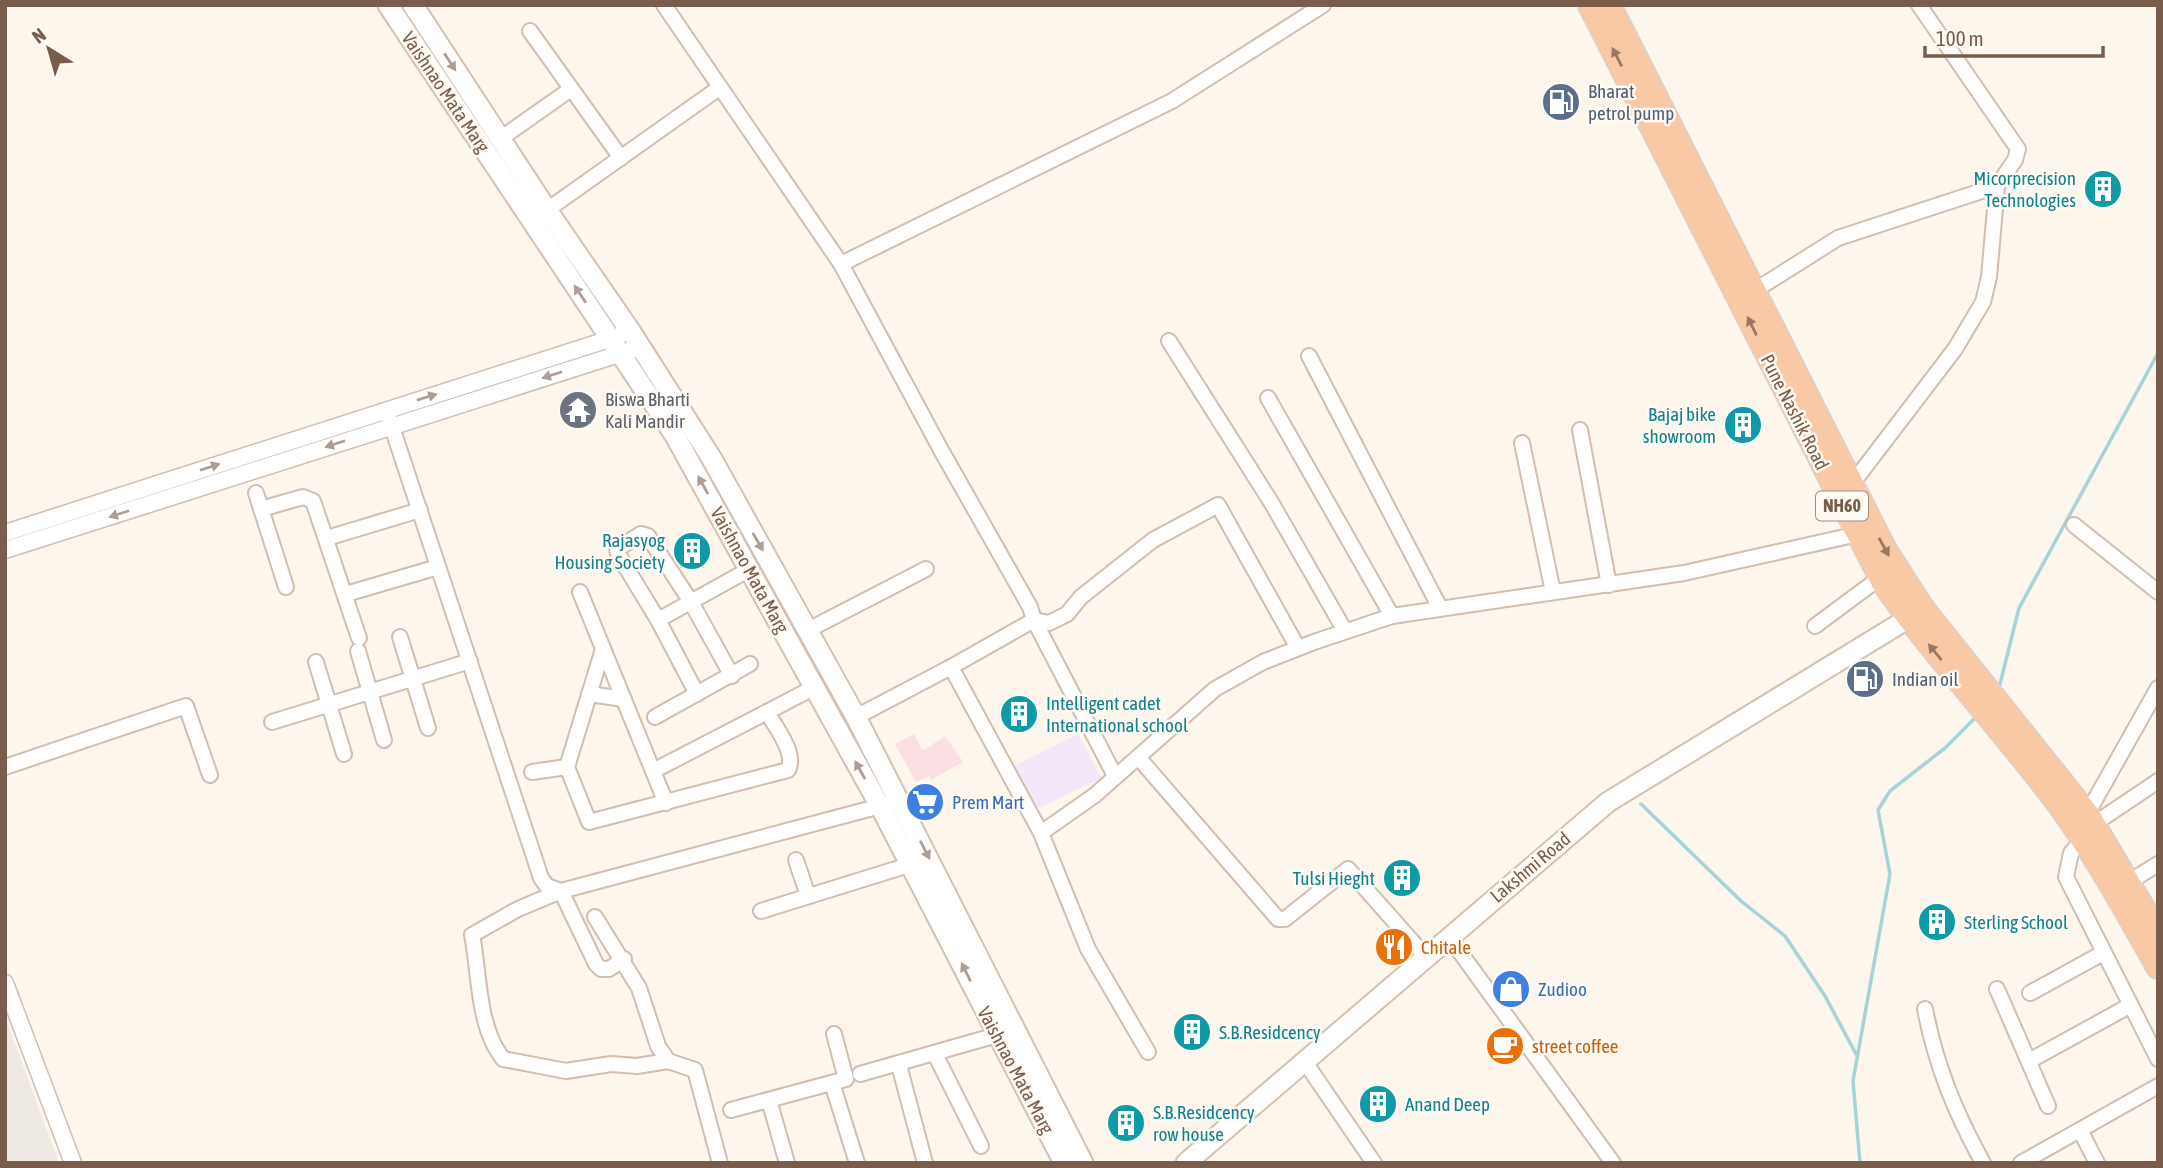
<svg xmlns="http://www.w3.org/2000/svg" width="2163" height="1168" font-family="'Asap Condensed',sans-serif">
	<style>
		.industrial { fill: #efe9e4 }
		.education { fill: #f3e8fa }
		.medical { fill: #fbdfe3 }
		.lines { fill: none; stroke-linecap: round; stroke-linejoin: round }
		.stream { stroke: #a5d3da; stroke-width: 3.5 }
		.minor-casing { stroke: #d1beb0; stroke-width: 18 }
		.tertiary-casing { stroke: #d1beb0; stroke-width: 19 }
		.secondary-casing { stroke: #d6c0b0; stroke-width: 23 }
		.trunk-casing { stroke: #dad1cd; stroke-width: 26 }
		.minor { stroke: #fff; stroke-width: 14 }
		.tertiary { stroke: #fff; stroke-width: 16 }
		.secondary { stroke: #fff; stroke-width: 19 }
		.trunk { stroke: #f9c8a4; stroke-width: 23 }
		.oneway { fill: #9a7763 }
		.oneway2 { fill: #af9d94 }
		.labels { text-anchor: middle; stroke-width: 5; stroke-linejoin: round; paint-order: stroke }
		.shield { fill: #fffaf3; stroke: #a28b7f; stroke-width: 2 }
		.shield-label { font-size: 18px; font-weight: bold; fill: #7a5c4d }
		.service-label { font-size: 19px; fill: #4e5e75; stroke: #fffaf3; text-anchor: start }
		.street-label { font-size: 19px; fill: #7a5c4d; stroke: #fffaf3 }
		.culture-label { font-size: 19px; fill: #0d838f; stroke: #fffaf3; text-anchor: start }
		.worship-label { font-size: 19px; fill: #5b616d; stroke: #fffaf3; text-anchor: start }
		.shop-label { font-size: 19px; fill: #366cbe; stroke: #fffaf3; text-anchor: start }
		.food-label { font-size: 19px; fill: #c56008; stroke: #fffaf3; text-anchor: start }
	</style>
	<rect width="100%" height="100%" fill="#fdf6ec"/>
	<path class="industrial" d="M 5,1017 L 59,1163 L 5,1163 Z"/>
	<path class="education" d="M 1078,734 L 1102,778 L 1035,810 L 1012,767 Z"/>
	<path class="medical" d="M 914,734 L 923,751 L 945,736 L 963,762 L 931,780 L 929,776 L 916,782 L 895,744 Z"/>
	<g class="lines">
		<g class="stream">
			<path d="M 1999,688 L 2019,608 L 2158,353"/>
			<path d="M 1641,804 L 1741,901 L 1785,936 L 1825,996 L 1856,1054"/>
			<path d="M 1860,1163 L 1853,1081 L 1890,874 L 1878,810 L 1890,791 L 1945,748 L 1977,716"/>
		</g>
		<defs>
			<g id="minor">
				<path d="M 664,5 L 841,264 L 941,450 L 1030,607 L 1034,620 L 951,667"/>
				<path d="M 530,31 L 621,158"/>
				<path d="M 500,139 L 571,89"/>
				<path d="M 547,210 L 719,88"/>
				<path d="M 841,264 L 1172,101 L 1323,5"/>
				<path d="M 1754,291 L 1838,238 L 1997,186"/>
				<path d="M 1169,341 L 1271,502 L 1345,631"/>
				<path d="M 1309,356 L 1440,608"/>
				<path d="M 1268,398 L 1392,616"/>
				<path d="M 389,418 L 541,878 L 547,886 L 561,891 L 888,804"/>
				<path d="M 1580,430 L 1609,585"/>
				<path d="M 1522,443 L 1553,592"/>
				<path d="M 1852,484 L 1955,349 L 1983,302 L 1989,277 L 1997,186 L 2015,160 L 2018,149 L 1919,5"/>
				<path d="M 256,493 L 286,587"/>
				<path d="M 261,509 L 303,497 L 313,501 L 359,638"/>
				<path d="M 2074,525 L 2158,592"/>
				<path d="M 327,538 L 420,510"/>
				<path d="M 580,592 L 666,803"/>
				<path d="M 346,594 L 438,567"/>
				<path d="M 658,620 L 750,569"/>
				<path d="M 1034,620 L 1049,623 L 1067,614 L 1081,597 L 1153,540 L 1218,505 L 1298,648"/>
				<path d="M 1034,620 L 1115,776"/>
				<path d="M 1815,626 L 1881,577"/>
				<path d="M 808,630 L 926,569"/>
				<path d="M 400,637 L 428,728"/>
				<path d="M 603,649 L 567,767 L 589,822 L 788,770 C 797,754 775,726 767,712 L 813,688"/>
				<path d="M 358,651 L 384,740"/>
				<path d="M 316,662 L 344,754"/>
				<path d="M 589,694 L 624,699"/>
				<path d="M 697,694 L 658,620 L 618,554 L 617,549 L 641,534 L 648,536 L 691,602 L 732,676"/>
				<path d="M 655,717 L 750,664"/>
				<path d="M 856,717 L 951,667 L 1041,833 L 1088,949 L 1148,1052"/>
				<path d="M 272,722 L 470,661"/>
				<path d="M 1138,757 L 1278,919 L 1285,919 L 1348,869 L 1426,957"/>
				<path d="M 5,767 L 186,706 L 210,775"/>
				<path d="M 653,771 L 767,712"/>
				<path d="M 532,772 L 567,767"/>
				<path d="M 2087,814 L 2158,688"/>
				<path d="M 2094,824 L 2158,781"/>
				<path d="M 1041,833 L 1095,795 L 1215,689 L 1263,662 L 1314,642 L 1392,616 L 1684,573 L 1858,534"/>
				<path d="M 2083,839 L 2071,853 L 2066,877 L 2158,1059"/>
				<path d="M 796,860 L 808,896"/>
				<path d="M 2129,882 L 2158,864"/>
				<path d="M 761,911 L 909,865"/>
				<path d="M 595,917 L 639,988 L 658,1046 L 668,1061 L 695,1070 L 720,1163"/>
				<path d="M 1449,937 L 1613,1163"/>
				<path d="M 624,959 L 609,969 L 601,969 L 596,964 L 561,891 L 518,909 L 472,935 C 480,975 477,1026 503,1059 L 566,1071 L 611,1064 L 637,1066 L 668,1061"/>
				<path d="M 1997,989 L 2048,1106"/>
				<path d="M 2030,993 L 2103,953"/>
				<path d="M 1925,1009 C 1936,1066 1955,1112 1983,1163"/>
				<path d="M 935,1054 L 981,1146"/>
				<path d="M 2029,1061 L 2129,1006"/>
				<path d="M 1305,1062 L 1374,1163"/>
				<path d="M 899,1065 L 925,1163"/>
				<path d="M 860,1074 L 997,1035"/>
				<path d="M 832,1083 L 857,1163"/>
				<path d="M 769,1100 L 787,1163"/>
				<path d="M 731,1110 L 846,1079 L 834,1034"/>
				<path d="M 2080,1130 L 2097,1163"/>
				<path d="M 2021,1163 L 2158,1086"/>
			</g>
			<g id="tertiary">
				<path d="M 5,533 L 619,336"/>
				<path d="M 5,550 L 641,347"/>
				<path d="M 5,983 L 73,1163"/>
			</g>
			<g id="secondary">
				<path d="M 388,5 L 674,434 L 880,806 L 1064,1163"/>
				<path d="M 413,5 L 547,210 L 631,332 L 712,459 L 856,717 L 1083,1163"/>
				<path d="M 1186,1163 L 1608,802 L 1922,610"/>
			</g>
			<g id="trunk">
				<path d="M 1590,5 L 1883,582 C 1936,658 1999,725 2055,799 C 2094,852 2126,910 2158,967"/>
				<path d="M 1609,5 L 1885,550 L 1923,609 L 2087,814 L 2158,933"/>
			</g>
		</defs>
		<use href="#minor" class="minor-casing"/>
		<use href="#tertiary" class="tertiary-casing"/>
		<use href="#secondary" class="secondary-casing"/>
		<use href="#trunk" class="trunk-casing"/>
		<use href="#minor" class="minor"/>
		<use href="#tertiary" class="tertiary"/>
		<use href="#secondary" class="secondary"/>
		<use href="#trunk" class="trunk"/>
	</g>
	<defs><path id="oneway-solid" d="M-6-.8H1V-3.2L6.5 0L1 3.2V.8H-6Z" transform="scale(1.75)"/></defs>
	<g class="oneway">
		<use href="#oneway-solid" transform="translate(1617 57) rotate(-117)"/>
		<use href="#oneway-solid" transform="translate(1752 326) rotate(-116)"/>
		<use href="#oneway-solid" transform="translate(1884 547) rotate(61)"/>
		<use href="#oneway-solid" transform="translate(1935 652) rotate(-129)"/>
	</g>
	<g class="oneway2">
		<use href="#oneway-solid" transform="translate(450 62) rotate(57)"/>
		<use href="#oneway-solid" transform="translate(580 294) rotate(-124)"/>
		<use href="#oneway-solid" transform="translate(552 375) rotate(162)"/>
		<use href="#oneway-solid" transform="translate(427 397) rotate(-17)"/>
		<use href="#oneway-solid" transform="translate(335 444) rotate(162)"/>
		<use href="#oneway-solid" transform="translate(210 467) rotate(-18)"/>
		<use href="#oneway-solid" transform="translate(703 485) rotate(-119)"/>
		<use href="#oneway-solid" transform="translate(119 514) rotate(162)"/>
		<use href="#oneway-solid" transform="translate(758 542) rotate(60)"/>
		<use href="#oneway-solid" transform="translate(860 770) rotate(-119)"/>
		<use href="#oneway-solid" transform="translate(925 850) rotate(63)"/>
		<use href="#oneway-solid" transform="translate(966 972) rotate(-116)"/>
	</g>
	<defs>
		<symbol id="fuel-disc" viewBox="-11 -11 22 22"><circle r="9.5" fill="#5c6f8a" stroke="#fffaf3"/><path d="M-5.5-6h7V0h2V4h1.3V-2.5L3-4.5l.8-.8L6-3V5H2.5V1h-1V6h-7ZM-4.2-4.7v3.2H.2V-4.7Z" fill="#fff"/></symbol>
		<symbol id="building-disc" viewBox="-11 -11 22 22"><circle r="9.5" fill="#0f9aa8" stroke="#fffaf3"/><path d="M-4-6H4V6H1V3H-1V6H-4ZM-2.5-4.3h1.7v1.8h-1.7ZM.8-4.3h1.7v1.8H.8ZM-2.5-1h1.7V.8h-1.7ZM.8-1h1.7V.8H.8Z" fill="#fff"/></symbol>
		<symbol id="temple-disc" viewBox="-11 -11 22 22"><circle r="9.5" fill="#6b7280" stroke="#fffaf3"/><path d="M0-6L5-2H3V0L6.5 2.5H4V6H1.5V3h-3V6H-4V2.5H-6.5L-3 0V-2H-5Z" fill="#fff"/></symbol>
		<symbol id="supermarket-disc" viewBox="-11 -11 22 22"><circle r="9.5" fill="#3f7fe0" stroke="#fffaf3"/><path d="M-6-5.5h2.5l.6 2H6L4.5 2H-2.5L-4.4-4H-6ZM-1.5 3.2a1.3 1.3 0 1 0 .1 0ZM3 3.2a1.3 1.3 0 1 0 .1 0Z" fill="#fff"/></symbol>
		<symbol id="restaurant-disc" viewBox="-11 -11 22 22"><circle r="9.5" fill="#e8710a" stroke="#fffaf3"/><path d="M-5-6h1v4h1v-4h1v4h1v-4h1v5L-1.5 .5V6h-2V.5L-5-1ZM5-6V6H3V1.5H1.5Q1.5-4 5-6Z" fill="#fff"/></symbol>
		<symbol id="shop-disc" viewBox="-11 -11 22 22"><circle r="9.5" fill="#3f7fe0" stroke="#fffaf3"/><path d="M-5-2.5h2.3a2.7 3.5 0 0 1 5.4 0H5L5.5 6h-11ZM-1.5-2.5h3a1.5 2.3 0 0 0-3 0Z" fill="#fff"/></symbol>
		<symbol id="cafe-disc" viewBox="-11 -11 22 22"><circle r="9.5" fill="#e8710a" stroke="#fffaf3"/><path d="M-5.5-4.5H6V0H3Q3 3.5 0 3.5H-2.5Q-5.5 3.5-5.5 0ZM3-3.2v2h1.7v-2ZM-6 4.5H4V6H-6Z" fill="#fff"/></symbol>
	</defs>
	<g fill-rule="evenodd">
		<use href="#fuel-disc" x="1539" y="80" width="44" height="44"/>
		<use href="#building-disc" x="2081" y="167" width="44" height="44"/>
		<use href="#temple-disc" x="556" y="388" width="44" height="44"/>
		<use href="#building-disc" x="1721" y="403" width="44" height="44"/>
		<use href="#building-disc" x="670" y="529" width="44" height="44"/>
		<use href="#fuel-disc" x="1843" y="657" width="44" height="44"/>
		<use href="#building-disc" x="997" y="692" width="44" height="44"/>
		<use href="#supermarket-disc" x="903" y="780" width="44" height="44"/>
		<use href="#building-disc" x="1380" y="856" width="44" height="44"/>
		<use href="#building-disc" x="1915" y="900" width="44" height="44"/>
		<use href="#restaurant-disc" x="1372" y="925" width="44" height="44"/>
		<use href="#shop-disc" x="1489" y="967" width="44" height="44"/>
		<use href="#building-disc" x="1170" y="1010" width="44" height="44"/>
		<use href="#cafe-disc" x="1483" y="1024" width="44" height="44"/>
		<use href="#building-disc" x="1356" y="1082" width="44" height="44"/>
		<use href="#building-disc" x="1104" y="1101" width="44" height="44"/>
	</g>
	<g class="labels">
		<rect class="shield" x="1816" y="491.5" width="52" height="29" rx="5"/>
		<g class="shield-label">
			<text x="1842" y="512">NH60</text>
		</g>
		<g class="service-label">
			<text x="1588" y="98">Bharat<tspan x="1588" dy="22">petrol pump</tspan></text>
			<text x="1892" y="686">Indian oil</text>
		</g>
		<g class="street-label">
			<text transform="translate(446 92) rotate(56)" y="7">Vaishnao Mata Marg</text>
			<text transform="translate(1795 412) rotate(63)" y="7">Pune Nashik Road</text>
			<text transform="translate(750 570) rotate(61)" y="7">Vaishnao Mata Marg</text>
			<text transform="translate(1530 867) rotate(-40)" y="7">Lakshmi Road</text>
			<text transform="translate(1016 1070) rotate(62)" y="7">Vaishnao Mata Marg</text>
		</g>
		<g class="culture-label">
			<text x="2076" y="185" text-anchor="end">Micorprecision<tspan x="2076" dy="22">Technologies</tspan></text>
			<text x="1716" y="421" text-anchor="end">Bajaj bike<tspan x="1716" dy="22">showroom</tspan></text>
			<text x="665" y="547" text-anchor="end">Rajasyog<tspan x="665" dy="22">Housing Society</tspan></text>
			<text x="1046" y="710">Intelligent cadet<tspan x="1046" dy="22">International school</tspan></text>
			<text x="1375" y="885" text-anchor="end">Tulsi Hieght</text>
			<text x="1964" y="929">Sterling School</text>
			<text x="1219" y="1039">S.B.Residcency</text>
			<text x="1405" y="1111">Anand Deep</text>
			<text x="1153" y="1119">S.B.Residcency<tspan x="1153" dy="22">row house</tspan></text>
		</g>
		<g class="worship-label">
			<text x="605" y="406">Biswa Bharti<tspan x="605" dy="22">Kali Mandir</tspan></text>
		</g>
		<g class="shop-label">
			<text x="952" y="809">Prem Mart</text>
			<text x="1538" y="996">Zudioo</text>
		</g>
		<g class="food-label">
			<text x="1421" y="954">Chitale</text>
			<text x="1532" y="1053">street coffee</text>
		</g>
	</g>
	<rect width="2163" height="1168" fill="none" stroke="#7a5c4d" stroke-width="14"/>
	<g transform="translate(49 49) rotate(323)" stroke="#fffaf3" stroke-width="5" paint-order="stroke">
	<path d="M0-5L12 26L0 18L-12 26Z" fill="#7a5c4d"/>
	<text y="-10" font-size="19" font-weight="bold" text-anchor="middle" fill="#7a5c4d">N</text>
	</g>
	<path d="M1925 46v10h178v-10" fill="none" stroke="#7a5c4d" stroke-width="3.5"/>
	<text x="1936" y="46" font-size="21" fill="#7a5c4d" stroke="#fffaf3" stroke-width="5" paint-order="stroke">100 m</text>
</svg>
